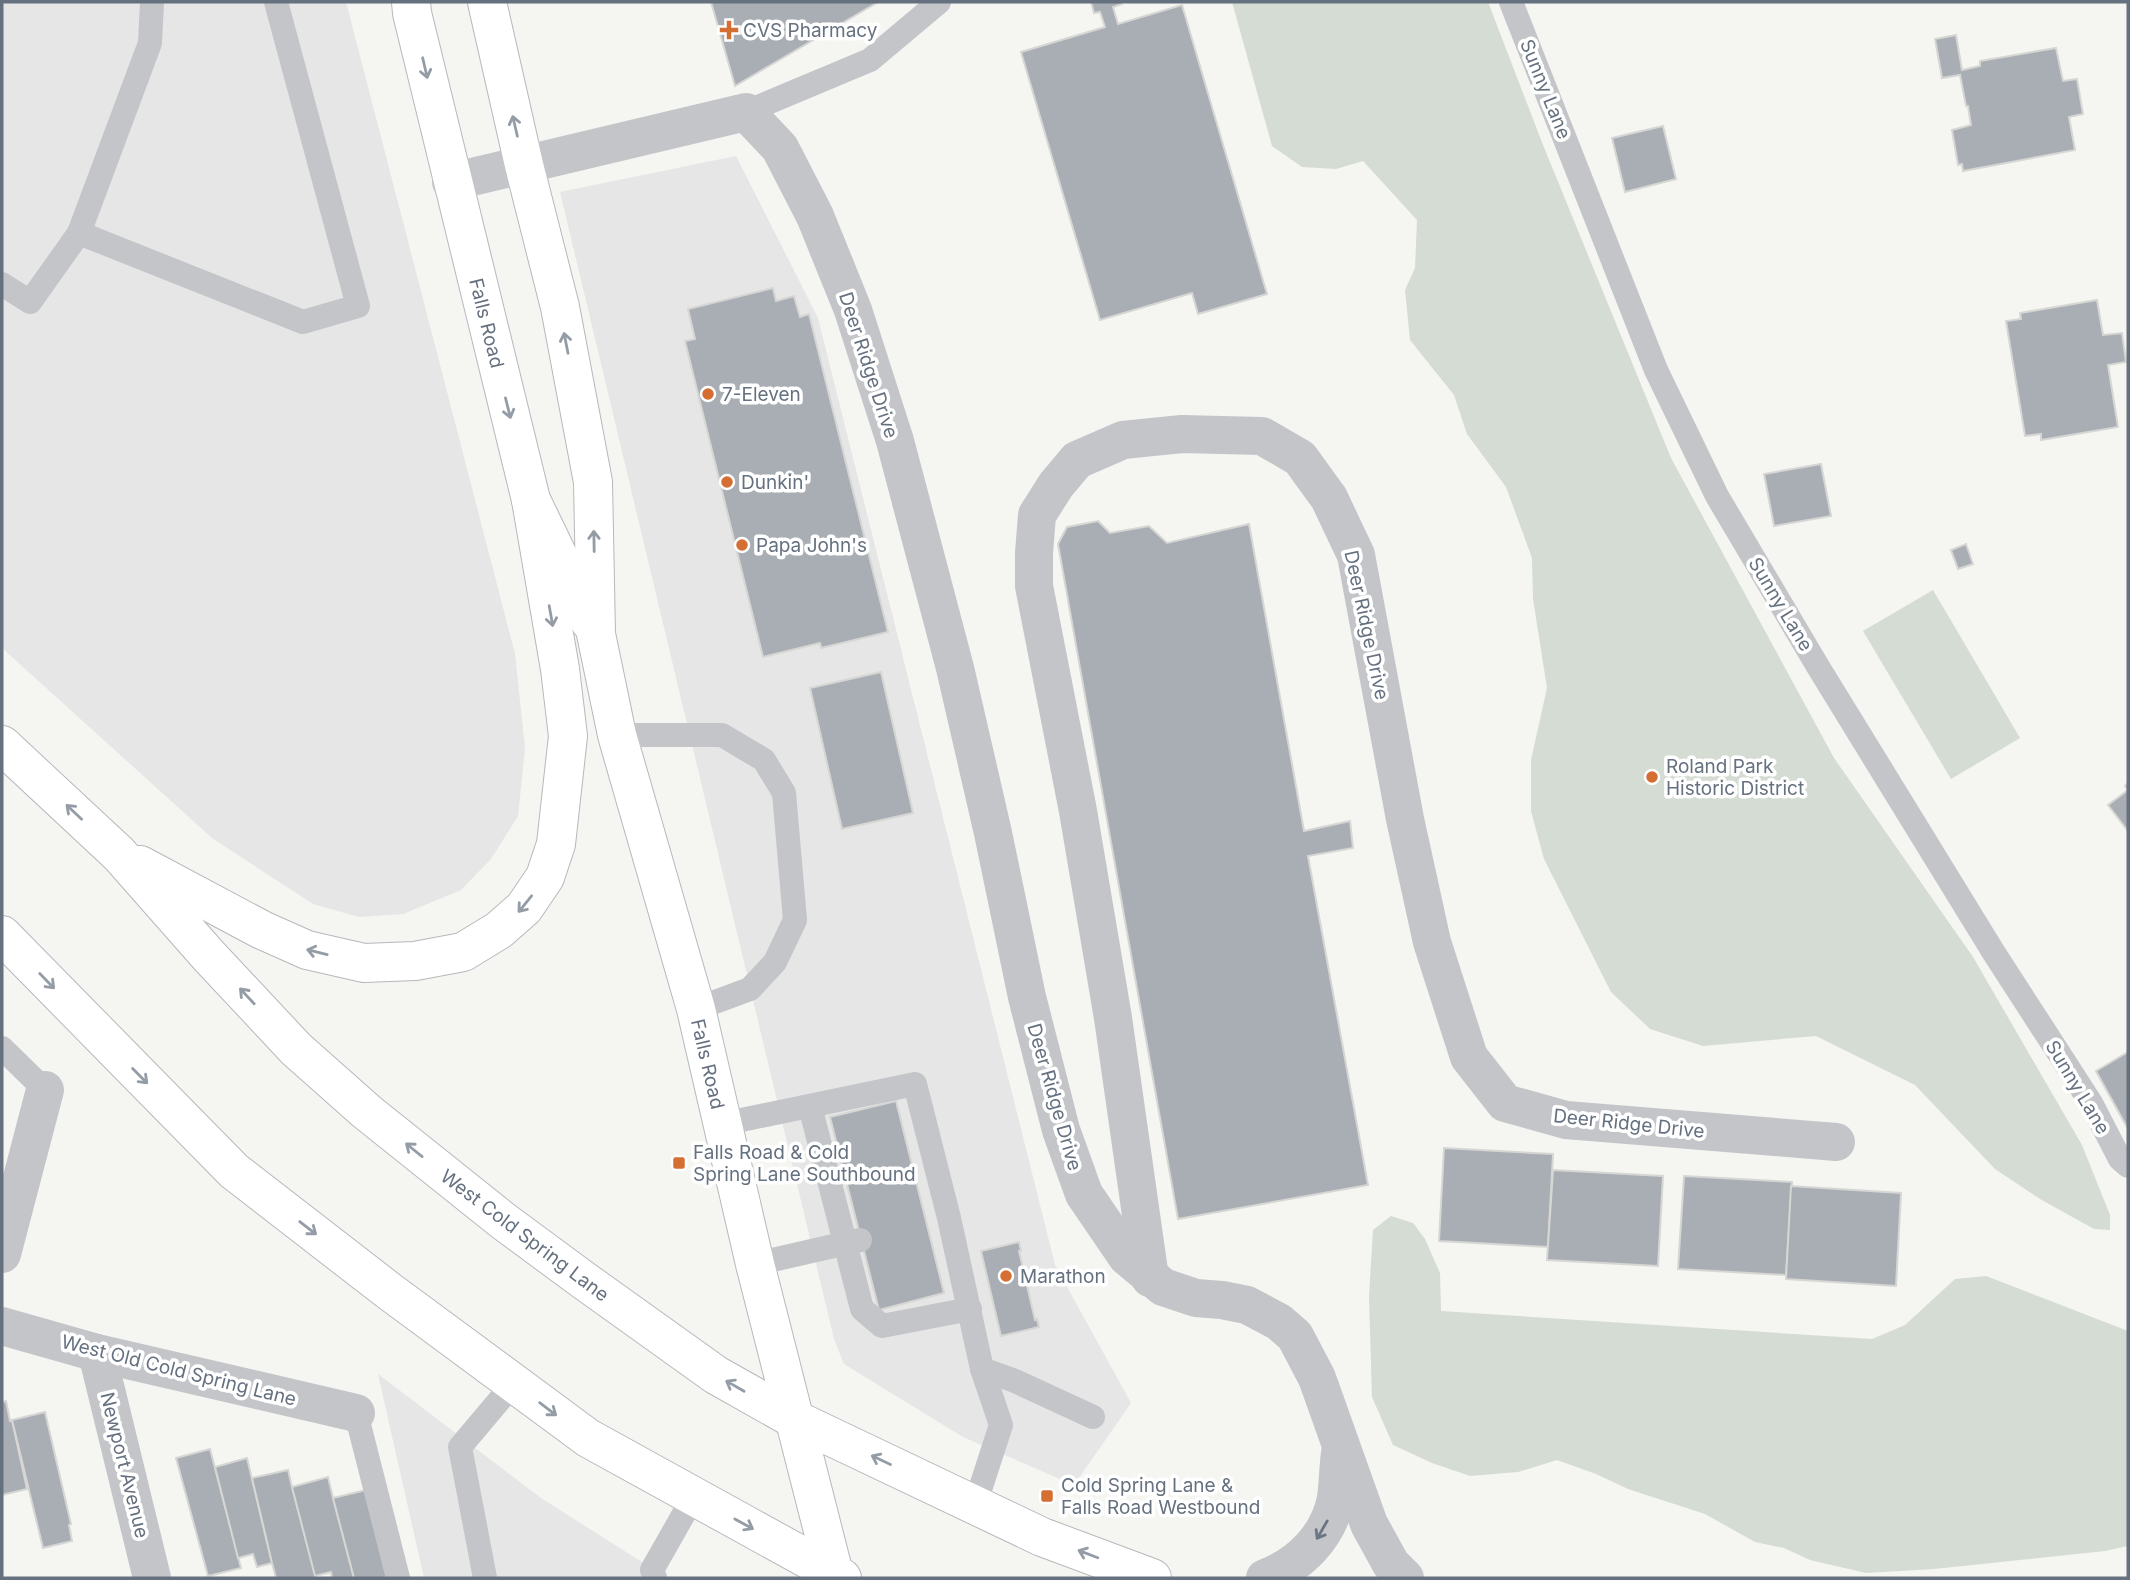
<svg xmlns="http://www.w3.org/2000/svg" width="2130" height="1580" font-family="Inter,sans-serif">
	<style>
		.built { fill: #e5e6e5 }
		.green { fill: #d5dcd3 }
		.building { fill: #a9aeb5; stroke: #d6d6d4; stroke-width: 2 }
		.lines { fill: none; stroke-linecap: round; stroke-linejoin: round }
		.secondary-casing { stroke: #b5b8bd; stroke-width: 40 }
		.primary-casing { stroke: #b6b8bc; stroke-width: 40 }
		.service { stroke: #c3c5c9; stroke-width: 24 }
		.minor { stroke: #c3c5c9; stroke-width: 38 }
		.secondary { stroke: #fff; stroke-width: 38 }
		.primary { stroke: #fff; stroke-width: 38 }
		.oneway { stroke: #949ca6 }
		.oneway2 { stroke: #6b7584 }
		.poi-dot { fill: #d46e32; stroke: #fff; stroke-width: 2.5 }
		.labels { text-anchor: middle; stroke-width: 7; stroke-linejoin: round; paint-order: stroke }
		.poi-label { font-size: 19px; fill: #667180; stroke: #fff; text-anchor: start }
		.street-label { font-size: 19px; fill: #667180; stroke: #fff }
	</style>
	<rect width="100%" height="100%" fill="#f5f5f2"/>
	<g class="built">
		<path d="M 2,2 L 346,2 L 515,654 L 525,748 L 518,816 L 491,859 L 461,890 L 403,914 L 359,917 L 313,904 L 212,838 L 2,648 Z"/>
		<path d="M 736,156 L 818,318 L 1055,1265 L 1131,1403 L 1074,1485 L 963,1437 L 844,1364 L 834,1339 L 560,192 Z"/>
		<path d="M 378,1374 L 541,1498 L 667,1578 L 424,1578 Z"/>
	</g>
	<g class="green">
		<path d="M 1232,2 L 1488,2 L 1543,145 L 1671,458 L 1834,758 L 1973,957 L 2082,1145 L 2110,1215 L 2110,1230 L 2094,1229 L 2040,1199 L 1995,1169 L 1915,1085 L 1816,1036 L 1703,1046 L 1650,1029 L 1611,992 L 1544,859 L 1531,811 L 1531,760 L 1547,688 L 1533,599 L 1532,558 L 1506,487 L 1467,434 L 1454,395 L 1410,340 L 1405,290 L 1415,268 L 1417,220 L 1363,161 L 1336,169 L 1302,167 L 1272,146 Z"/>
		<path d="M 1933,590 L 2020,738 L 1951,779 L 1863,631 Z"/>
		<path d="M 1391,1216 L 1413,1223 L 1425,1239 L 1440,1273 L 1441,1311 L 1872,1339 L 1905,1325 L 1955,1279 L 1986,1276 L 2128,1331 L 2128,1546 L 2105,1551 L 1934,1569 L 1866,1573 L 1810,1560 L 1784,1548 L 1755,1542 L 1705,1514 L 1628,1489 L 1596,1474 L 1557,1460 L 1518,1472 L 1470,1476 L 1432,1463 L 1393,1445 L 1372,1397 L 1369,1297 L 1373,1230 Z"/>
	</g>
	<g class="building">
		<path d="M 711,2 L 878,2 L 735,86 Z"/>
		<path d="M 1091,2 L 1121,2 L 1122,4 L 1113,7 L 1118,24 L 1182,5 L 1267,294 L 1198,314 L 1192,293 L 1100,320 L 1021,52 L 1105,27 L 1100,12 L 1094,13 Z"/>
		<path d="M 1956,35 L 1962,70 L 1980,66 L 1980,61 L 2056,48 L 2063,81 L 2077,79 L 2083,114 L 2069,117 L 2075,150 L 1963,171 L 1962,164 L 1958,165 L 1952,130 L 1971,125 L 1968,106 L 1966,106 L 1960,75 L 1942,78 L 1935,39 Z"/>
		<path d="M 1663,126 L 1676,179 L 1625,192 L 1612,138 Z"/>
		<path d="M 773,288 L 776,301 L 794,296 L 800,317 L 809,314 L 888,632 L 821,648 L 820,643 L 763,657 L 685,341 L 695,339 L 688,309 Z"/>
		<path d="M 2097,300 L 2103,335 L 2122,333 L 2126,362 L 2108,365 L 2118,427 L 2041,440 L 2041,434 L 2025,436 L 2006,321 L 2021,319 L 2020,313 Z"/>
		<path d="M 1821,464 L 1831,516 L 1774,526 L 1764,474 Z"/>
		<path d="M 1098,521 L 1110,533 L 1149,526 L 1167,543 L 1249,524 L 1304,831 L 1350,821 L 1353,848 L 1308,856 L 1368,1185 L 1178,1219 L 1058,544 L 1067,527 Z"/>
		<path d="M 1966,544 L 1973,564 L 1958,569 L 1951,550 Z"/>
		<path d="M 881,672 L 913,813 L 842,829 L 810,688 Z"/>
		<path d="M 2128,783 L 2128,831 L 2108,805 L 2128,790 L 2125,786 Z"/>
		<path d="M 2128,1052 L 2128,1129 L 2096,1071 Z"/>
		<path d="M 896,1101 L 944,1293 L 879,1310 L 830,1117 Z"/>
		<path d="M 1444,1148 L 1553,1154 L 1548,1247 L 1439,1241 Z"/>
		<path d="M 1553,1170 L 1663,1176 L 1658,1266 L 1547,1260 Z"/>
		<path d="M 1684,1176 L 1792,1182 L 1786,1275 L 1678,1269 Z"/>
		<path d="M 1791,1186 L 1901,1193 L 1896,1286 L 1786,1279 Z"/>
		<path d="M 1019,1242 L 1021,1251 L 1019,1251 L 1035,1320 L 1037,1319 L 1039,1327 L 1001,1336 L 981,1251 Z"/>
		<path d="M 6,1401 L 10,1421 L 12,1420 L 27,1489 L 2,1495 L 2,1402 Z"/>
		<path d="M 45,1412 L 71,1524 L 69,1525 L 72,1541 L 43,1548 L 12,1420 Z"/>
		<path d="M 210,1449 L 241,1568 L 208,1576 L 176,1458 Z"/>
		<path d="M 247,1458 L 272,1563 L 257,1567 L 253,1554 L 238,1558 L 215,1467 Z"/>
		<path d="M 288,1470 L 292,1487 L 316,1578 L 276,1578 L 272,1563 L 252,1478 Z"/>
		<path d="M 328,1477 L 333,1498 L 354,1578 L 332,1578 L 331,1572 L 315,1576 L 292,1487 Z"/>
		<path d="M 366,1490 L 387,1578 L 354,1578 L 333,1498 Z"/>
	</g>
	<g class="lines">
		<defs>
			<g id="secondary">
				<path d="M 411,2 L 412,13 L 531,500 L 590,622"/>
				<path d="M 487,2 L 524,165 L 560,307 L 593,482 L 596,634 L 617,735 L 696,1009 L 755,1264 L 835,1578"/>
			</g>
			<g id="primary">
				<path d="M 2,745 L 119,854 L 208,955 L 296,1049 L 367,1112 L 502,1220 L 586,1282 L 716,1375 L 794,1419 L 1042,1537 L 1152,1578"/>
				<path d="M 140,865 L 262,930 L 307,950 L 364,963 L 415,961 L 463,952 L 499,930 L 524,908 L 545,877 L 556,844 L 568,736 L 560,669 L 531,500"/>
				<path d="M 2,935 L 234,1171 L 389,1291 L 588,1438 L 842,1578"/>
			</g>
		</defs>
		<use href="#secondary" class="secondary-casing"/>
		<use href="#primary" class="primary-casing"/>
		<g class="service">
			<path d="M 1511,2 L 1656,370 L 1717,496 L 1817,665 L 1994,953 L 2091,1103 L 2120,1159 L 2128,1166"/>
			<path d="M 746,112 L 870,60 L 939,2"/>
			<path d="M 79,233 L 303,322 L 358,306 L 276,2"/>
			<path d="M 2,284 L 30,302 L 79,233 L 150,43 L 152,2"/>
			<path d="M 617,735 L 722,735 L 764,760 L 784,793 L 795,920 L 775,962 L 750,989 L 696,1009"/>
			<path d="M 2,1048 L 45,1090"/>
			<path d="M 810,1106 L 862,1309 L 882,1326 L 970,1309"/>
			<path d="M 722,1124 L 915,1084 L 949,1218 L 982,1369 L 1001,1425 L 975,1505"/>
			<path d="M 755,1264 L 860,1240"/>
			<path d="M 982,1369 L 1015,1381 L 1093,1417"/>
			<path d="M 356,1413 L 398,1578"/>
			<path d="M 485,1578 L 460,1447 L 514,1383"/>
			<path d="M 655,1578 L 652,1570 L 694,1496"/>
		</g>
		<g class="minor">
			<path d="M 451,182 L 746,112 L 780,148 L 815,216 L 853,310 L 895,441 L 955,668 L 993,833 L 1027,997 L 1061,1130 L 1084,1194 L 1127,1257 L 1163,1287 L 1196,1298 L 1222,1300 L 1247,1305 L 1279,1322 L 1295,1336 L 1317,1378 L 1369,1524 L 1391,1564 L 1405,1578"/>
			<path d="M 2,1254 L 45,1090"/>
			<path d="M 1150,1278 L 1113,1018 L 1078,811 L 1034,586 L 1034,553 L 1037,515 L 1056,485 L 1077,460 L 1123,440 L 1182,434 L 1262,436 L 1300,458 L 1329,498 L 1356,555 L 1405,819 L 1432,942 L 1469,1057 L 1505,1103 L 1566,1120 L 1836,1142"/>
			<path d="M 2,1326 L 97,1353 L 356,1413"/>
			<path d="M 97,1353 L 152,1578"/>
			<path d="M 1265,1578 C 1300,1565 1329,1536 1336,1498 C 1338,1483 1338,1468 1340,1453"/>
		</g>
		<use href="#secondary" class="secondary"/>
		<use href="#primary" class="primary"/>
	</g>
	<defs><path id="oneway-shaft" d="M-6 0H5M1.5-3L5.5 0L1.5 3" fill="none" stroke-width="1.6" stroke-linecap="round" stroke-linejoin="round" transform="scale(1.75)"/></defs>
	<g class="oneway">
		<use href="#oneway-shaft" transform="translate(425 68) rotate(77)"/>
		<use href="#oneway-shaft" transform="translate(515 126) rotate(-103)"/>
		<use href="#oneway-shaft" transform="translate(566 343) rotate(-101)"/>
		<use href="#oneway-shaft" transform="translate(508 408) rotate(76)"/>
		<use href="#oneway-shaft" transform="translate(594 541) rotate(-91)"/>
		<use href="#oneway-shaft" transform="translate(551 616) rotate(80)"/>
		<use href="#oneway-shaft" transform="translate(74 812) rotate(-137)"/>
		<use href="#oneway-shaft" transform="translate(525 904) rotate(129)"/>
		<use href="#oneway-shaft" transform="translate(317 952) rotate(-166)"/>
		<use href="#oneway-shaft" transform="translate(47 981) rotate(46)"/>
		<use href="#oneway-shaft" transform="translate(247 996) rotate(-133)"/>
		<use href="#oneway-shaft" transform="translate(140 1076) rotate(45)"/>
		<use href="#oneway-shaft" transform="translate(414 1150) rotate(-141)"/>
		<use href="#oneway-shaft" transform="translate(308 1228) rotate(38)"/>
		<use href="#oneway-shaft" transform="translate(735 1386) rotate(-150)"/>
		<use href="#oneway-shaft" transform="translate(548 1409) rotate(37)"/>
		<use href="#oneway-shaft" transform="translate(881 1460) rotate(-155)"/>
		<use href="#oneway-shaft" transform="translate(744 1524) rotate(29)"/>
		<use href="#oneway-shaft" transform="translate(1088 1554) rotate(-159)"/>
	</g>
	<use class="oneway2" href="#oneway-shaft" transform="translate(1322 1530) rotate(120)"/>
	<g class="poi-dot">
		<path d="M725.5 19.5h7v7h7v7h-7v7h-7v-7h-7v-7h7z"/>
		<circle cx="708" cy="394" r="7"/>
		<circle cx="727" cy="482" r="7"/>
		<circle cx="742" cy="545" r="7"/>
		<circle cx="1652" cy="777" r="7"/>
		<rect x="672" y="1156" width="14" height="14" rx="3.5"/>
		<circle cx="1006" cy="1276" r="7"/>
		<rect x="1040" y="1489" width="14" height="14" rx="3.5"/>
	</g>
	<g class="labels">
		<g class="poi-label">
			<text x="743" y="37">CVS Pharmacy</text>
			<text x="722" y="401">7-Eleven</text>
			<text x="741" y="489">Dunkin'</text>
			<text x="756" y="552">Papa John's</text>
			<text x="1666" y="773">Roland Park<tspan x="1666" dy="22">Historic District</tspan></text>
			<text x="693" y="1159">Falls Road &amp; Cold<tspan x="693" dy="22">Spring Lane Southbound</tspan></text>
			<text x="1020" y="1283">Marathon</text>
			<text x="1061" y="1492">Cold Spring Lane &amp;<tspan x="1061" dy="22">Falls Road Westbound</tspan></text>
		</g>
		<g class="street-label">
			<text transform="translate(1546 89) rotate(68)" y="7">Sunny Lane</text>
			<text transform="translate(487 323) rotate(76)" y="7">Falls Road</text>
			<text transform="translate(869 365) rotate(72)" y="7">Deer Ridge Drive</text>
			<text transform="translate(1781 604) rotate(59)" y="7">Sunny Lane</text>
			<text transform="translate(1367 625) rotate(78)" y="7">Deer Ridge Drive</text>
			<text transform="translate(708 1064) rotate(77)" y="7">Falls Road</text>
			<text transform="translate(2078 1087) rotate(59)" y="7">Sunny Lane</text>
			<text transform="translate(1055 1097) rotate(74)" y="7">Deer Ridge Drive</text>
			<text transform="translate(1629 1123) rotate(6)" y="7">Deer Ridge Drive</text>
			<text transform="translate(525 1235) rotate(37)" y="7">West Cold Spring Lane</text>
			<text transform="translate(179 1370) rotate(14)" y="7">West Old Cold Spring Lane</text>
			<text transform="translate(125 1465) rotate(76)" y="7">Newport Avenue</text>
		</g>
	</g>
	<rect width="2130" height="1580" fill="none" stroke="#667180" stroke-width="7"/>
</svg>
